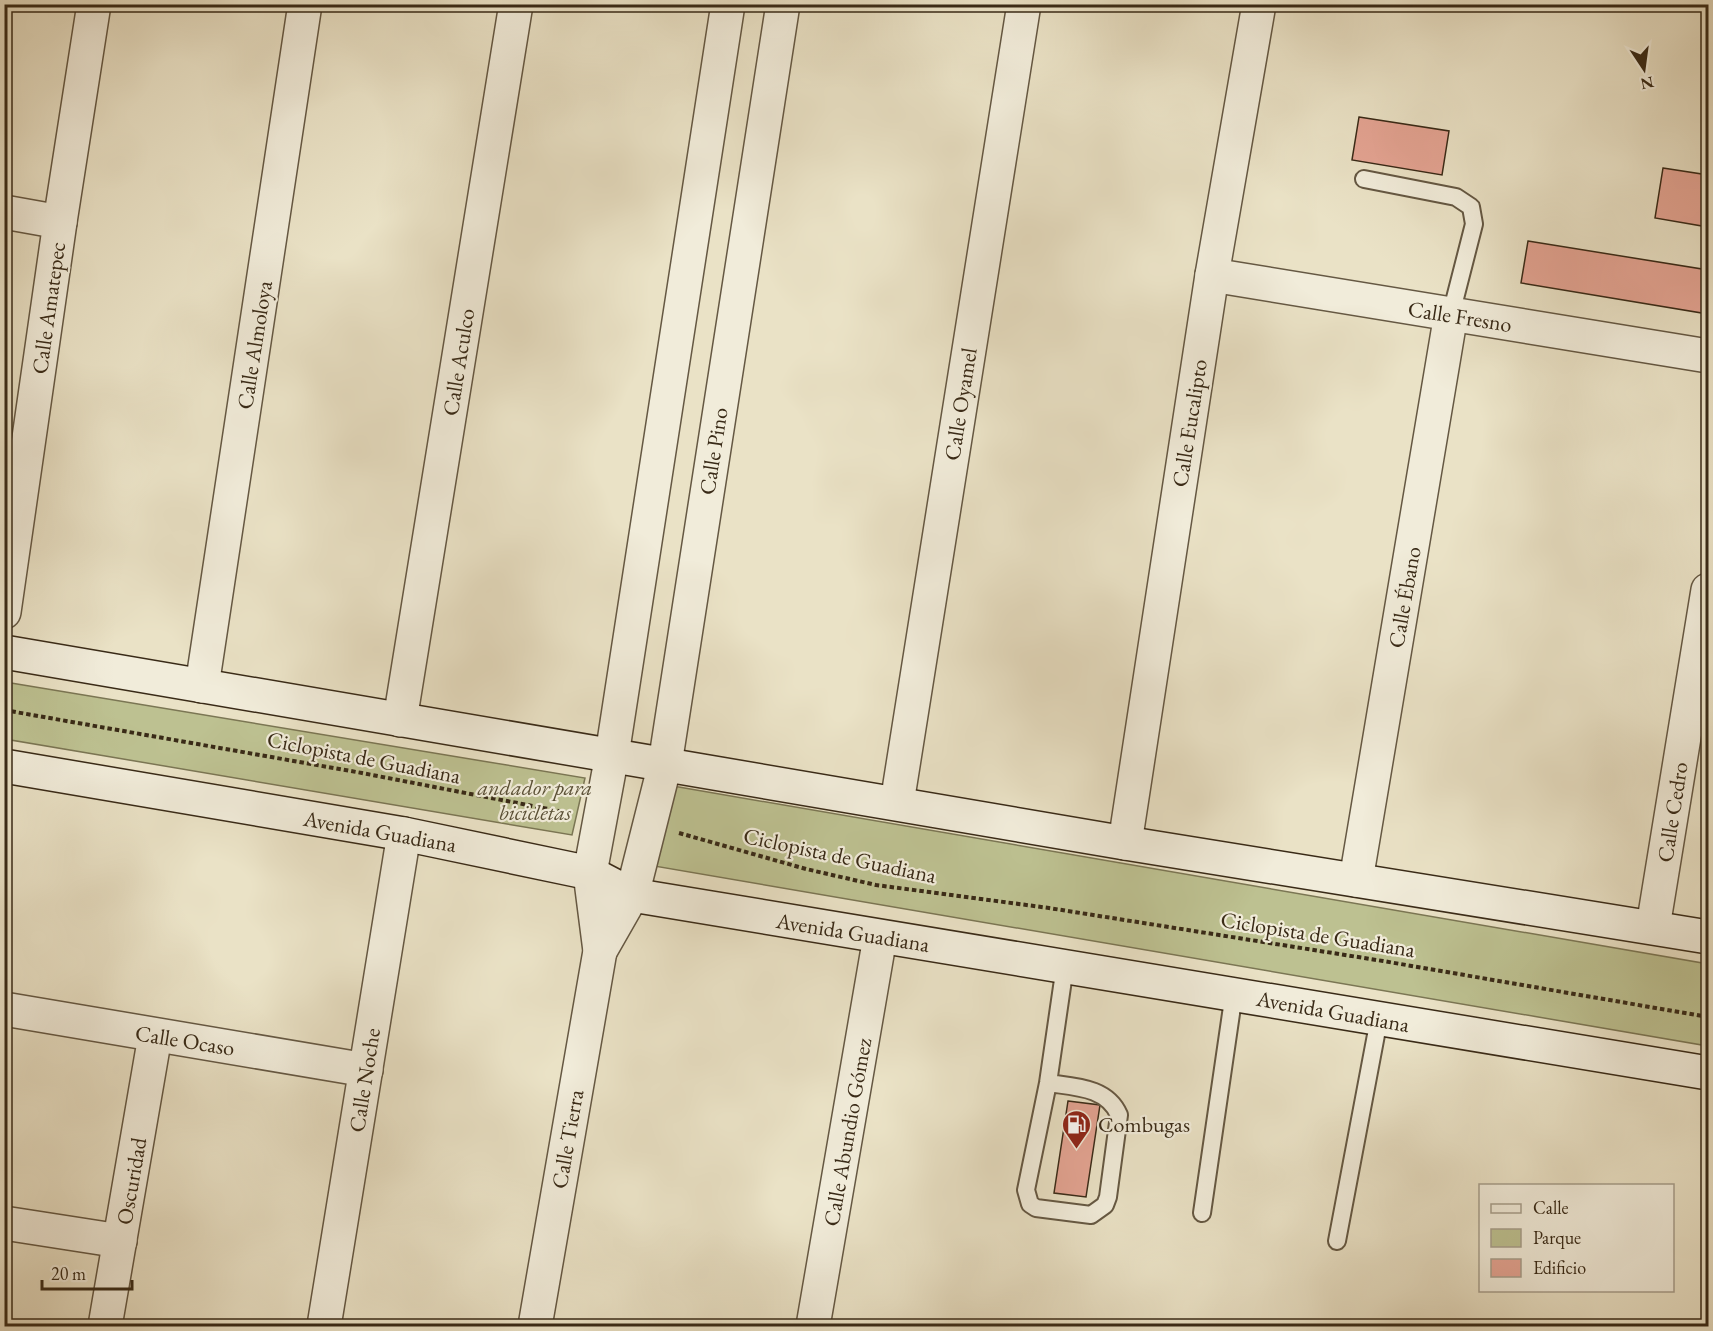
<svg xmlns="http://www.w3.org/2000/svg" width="1713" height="1331" font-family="'EB Garamond',serif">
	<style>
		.green { fill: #bdc191; stroke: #7b7654; stroke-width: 1.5 }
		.building { fill: #e4a493; stroke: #392a17; stroke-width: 1.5 }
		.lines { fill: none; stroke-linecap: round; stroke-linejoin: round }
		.lane-casing { stroke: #655843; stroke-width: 20 }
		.street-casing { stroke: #655843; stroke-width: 36 }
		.secondary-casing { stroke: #392a17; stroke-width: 36 }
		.path { stroke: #392a17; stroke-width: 4; stroke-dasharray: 4.5 3; stroke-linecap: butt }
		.lane { stroke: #f1ecda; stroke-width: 16 }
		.street { stroke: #f1ecda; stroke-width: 33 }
		.secondary { stroke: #f1ecda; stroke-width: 33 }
		.labels { text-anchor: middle; stroke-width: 4.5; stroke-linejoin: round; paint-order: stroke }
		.street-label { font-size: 22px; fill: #392a17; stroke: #f1ecda }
		.park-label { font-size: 22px; font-style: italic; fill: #5a5036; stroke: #f1ecda }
		.poi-label { font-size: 22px; fill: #392a17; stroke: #f1ecda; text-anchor: start }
	</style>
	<rect width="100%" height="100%" fill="#eae2c6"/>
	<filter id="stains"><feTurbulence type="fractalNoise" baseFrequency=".00333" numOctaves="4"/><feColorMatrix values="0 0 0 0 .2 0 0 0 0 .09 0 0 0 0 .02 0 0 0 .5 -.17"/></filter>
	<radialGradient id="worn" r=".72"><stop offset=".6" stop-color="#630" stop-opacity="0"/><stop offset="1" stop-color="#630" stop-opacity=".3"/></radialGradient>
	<g class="green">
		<path d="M 5,682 L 585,778 L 572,835 L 5,739 Z"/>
		<path d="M 673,786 L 1708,964 L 1708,1046 L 654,866 Z"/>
	</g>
	<g class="building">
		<path d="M 1359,117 L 1449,131 L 1442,175 L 1352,160 Z"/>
		<path d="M 1663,168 L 1708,175 L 1708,227 L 1655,218 Z"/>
		<path d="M 1528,241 L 1708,270 L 1708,314 L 1521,283 Z"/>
		<path d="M 1068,1101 L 1100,1105 L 1086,1197 L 1054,1193 Z"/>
	</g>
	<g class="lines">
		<defs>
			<g id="lane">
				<path d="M 1364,179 L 1456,197 L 1471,207 L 1474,224 L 1451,314"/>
				<path d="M 1048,1083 C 1075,1087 1107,1087 1119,1115 L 1108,1197 L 1105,1205 L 1091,1215 L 1036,1208 L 1030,1204 L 1026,1190 L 1048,1083 L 1065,966"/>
				<path d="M 1202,1213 L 1234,993"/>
				<path d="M 1337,1241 L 1379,1019"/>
			</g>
			<g id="street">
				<path d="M 4,212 L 60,222"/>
				<path d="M 1212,275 L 1708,356"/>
				<path d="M 4,612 L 60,222 L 94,4"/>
				<path d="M 202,686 L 305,4"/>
				<path d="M 400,720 L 516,4"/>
				<path d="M 897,803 L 1024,4"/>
				<path d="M 1125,843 L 1212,275 L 1259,4"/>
				<path d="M 1356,880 L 1451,314"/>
				<path d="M 1653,927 L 1708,590"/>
				<path d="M 600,951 L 632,895 L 665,764 L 783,4"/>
				<path d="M 4,1009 L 366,1070"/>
				<path d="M 4,1223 L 120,1241"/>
				<path d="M 105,1326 L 155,1036"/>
				<path d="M 324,1326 L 404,834"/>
				<path d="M 535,1326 L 600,951 L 590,873 L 612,755 L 728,4"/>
				<path d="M 813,1326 L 880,937"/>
			</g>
			<g id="secondary">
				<path d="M 4,652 L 1125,843 L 1708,937"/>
				<path d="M 4,766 L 404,834 L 590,873 L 632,895 L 1708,1073"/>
			</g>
		</defs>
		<use href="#lane" class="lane-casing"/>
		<use href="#street" class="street-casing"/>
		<use href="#secondary" class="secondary-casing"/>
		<g class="path">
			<path d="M 4,710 L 362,773 L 569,813"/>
			<path d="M 679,833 L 806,869 L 876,885 L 1049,908 L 1383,961 L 1708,1017"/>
		</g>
		<use href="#lane" class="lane"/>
		<use href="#street" class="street"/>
		<use href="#secondary" class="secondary"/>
	</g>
	<defs>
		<symbol id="fuel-pin" viewBox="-11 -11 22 30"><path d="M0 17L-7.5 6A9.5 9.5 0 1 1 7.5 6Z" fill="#8f2418" stroke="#f1ecda"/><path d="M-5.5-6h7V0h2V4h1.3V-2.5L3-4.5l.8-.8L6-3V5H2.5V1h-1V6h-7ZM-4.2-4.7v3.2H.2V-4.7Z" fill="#fff"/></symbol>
	</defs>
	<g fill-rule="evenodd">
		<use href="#fuel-pin" x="1060" y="1108" width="33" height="45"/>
	</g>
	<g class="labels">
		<g class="street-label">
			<text transform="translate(48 308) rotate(-82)" y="8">Calle Amatepec</text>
			<text transform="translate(1460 316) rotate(9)" y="8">Calle Fresno</text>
			<text transform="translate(254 345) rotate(-81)" y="8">Calle Almoloya</text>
			<text transform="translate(458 362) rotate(-81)" y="8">Calle Aculco</text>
			<text transform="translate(960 404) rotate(-81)" y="8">Calle Oyamel</text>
			<text transform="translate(1189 423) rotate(-81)" y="8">Calle Eucalipto</text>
			<text transform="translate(713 451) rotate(-81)" y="8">Calle Pino</text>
			<text transform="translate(1404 597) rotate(-80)" y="8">Calle Ébano</text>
			<text transform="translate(364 757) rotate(11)" y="8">Ciclopista de Guadiana</text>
			<text transform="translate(1672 812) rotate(-81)" y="8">Calle Cedro</text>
			<text transform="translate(380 831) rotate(10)" y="8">Avenida Guadiana</text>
			<text transform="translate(840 855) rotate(12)" y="8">Ciclopista de Guadiana</text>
			<text transform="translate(853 932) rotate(9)" y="8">Avenida Guadiana</text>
			<text transform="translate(1318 934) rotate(9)" y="8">Ciclopista de Guadiana</text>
			<text transform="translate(1333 1011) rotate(10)" y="8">Avenida Guadiana</text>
			<text transform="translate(185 1040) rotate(9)" y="8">Calle Ocaso</text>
			<text transform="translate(364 1080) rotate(-81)" y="8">Calle Noche</text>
			<text transform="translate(847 1132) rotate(-80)" y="8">Calle Abundio Gómez</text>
			<text transform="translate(567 1139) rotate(-80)" y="8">Calle Tierra</text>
			<text transform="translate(131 1181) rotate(-80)" y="8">Oscuridad</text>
		</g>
		<g class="park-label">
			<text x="535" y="795">andador para<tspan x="535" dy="25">bicicletas</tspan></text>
		</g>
		<g class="poi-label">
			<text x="1098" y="1132">Combugas</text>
		</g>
	</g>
	<rect width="1713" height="1331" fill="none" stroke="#eae2c6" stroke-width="24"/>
	<rect x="6" y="6" width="1701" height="1319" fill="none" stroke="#392a17" stroke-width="3"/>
	<rect x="12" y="12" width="1689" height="1307" fill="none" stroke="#392a17" stroke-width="1.5"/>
	<rect x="1479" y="1184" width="195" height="108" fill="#f1ecda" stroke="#a79e8c" stroke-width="1.5"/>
	<rect x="1491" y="1204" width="30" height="9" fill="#f1ecda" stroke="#a79e8c" stroke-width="1.5"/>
	<text x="1533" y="1214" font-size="18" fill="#392a17">Calle</text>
	<rect x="1491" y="1229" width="30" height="18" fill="#bdc191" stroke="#a79e8c" stroke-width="1.5"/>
	<text x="1533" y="1244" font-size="18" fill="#392a17">Parque</text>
	<rect x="1491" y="1259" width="30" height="18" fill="#e4a493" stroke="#a79e8c" stroke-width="1.5"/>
	<text x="1533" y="1274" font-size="18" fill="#392a17">Edificio</text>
	<g transform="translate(1644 69) rotate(167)" stroke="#f1ecda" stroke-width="4.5" paint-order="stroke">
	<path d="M0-4.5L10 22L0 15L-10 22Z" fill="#392a17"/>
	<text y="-9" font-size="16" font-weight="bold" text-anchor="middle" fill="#392a17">N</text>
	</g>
	<path d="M42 1280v9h90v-9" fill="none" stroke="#392a17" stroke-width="3"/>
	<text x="51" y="1280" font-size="18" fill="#392a17" stroke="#f1ecda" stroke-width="4.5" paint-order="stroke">20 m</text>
	<rect width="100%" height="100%" filter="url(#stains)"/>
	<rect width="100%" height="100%" fill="url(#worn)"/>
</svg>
